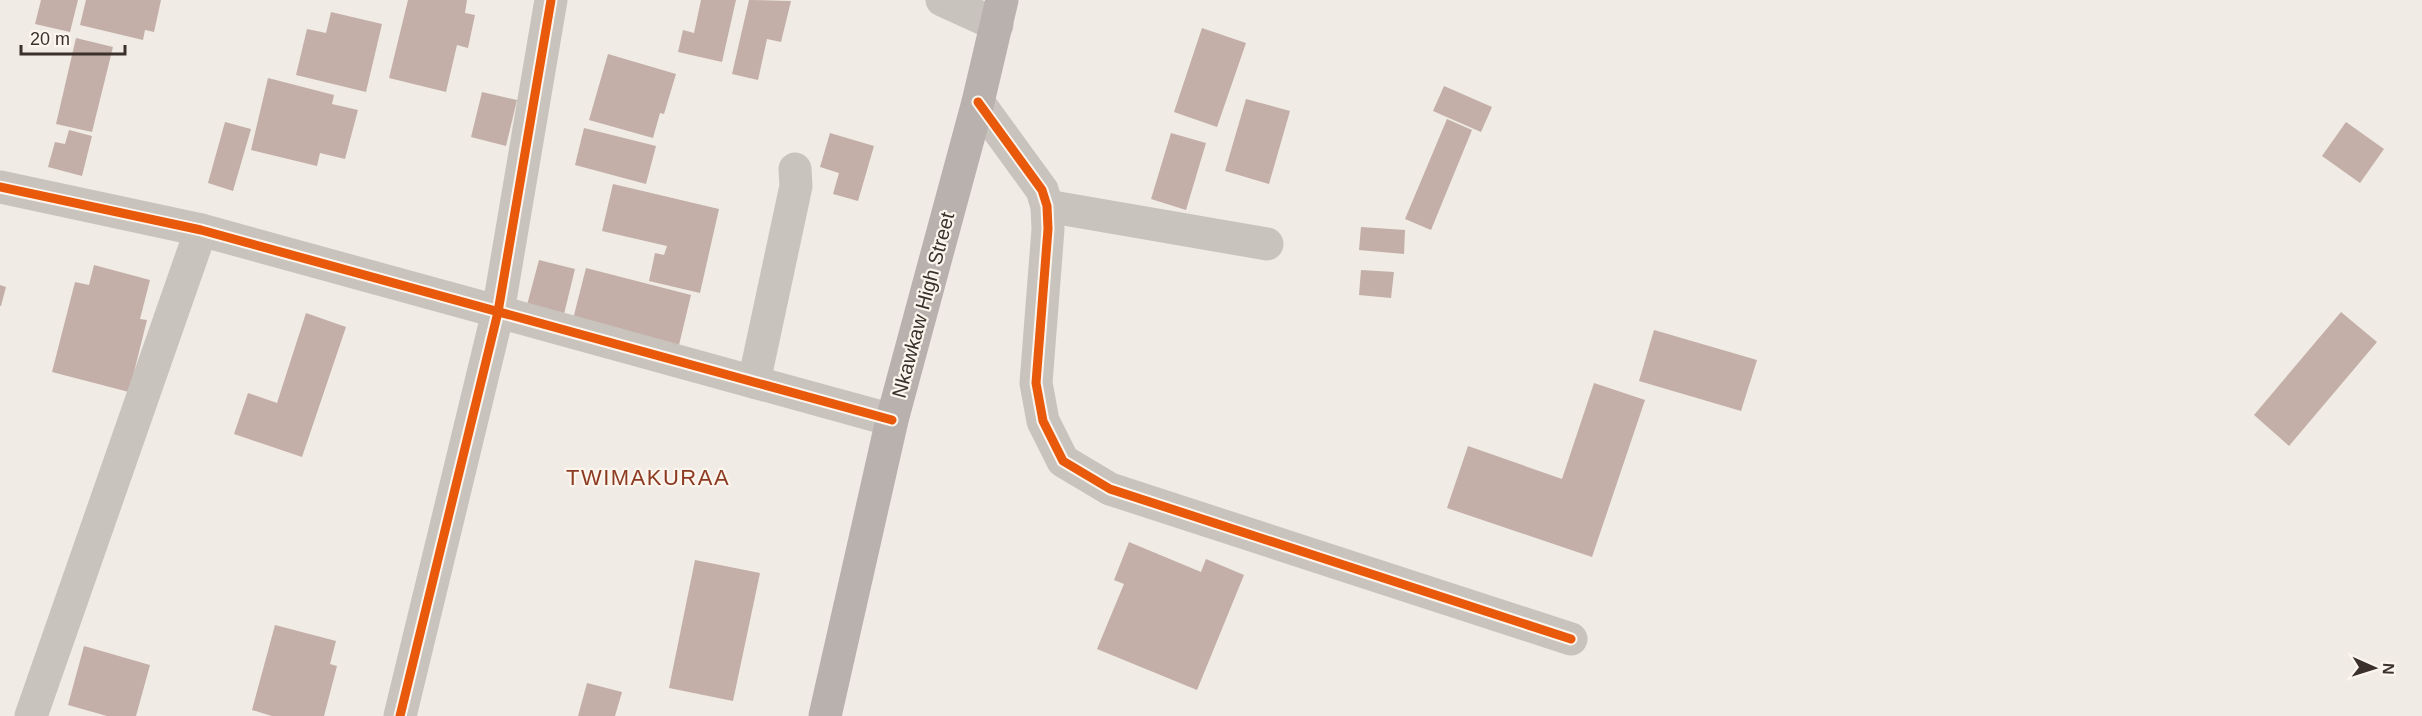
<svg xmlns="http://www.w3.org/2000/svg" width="2422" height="716" font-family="Arial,sans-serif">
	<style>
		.building { fill: #c3afa7 }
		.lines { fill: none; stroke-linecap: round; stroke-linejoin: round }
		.minor { stroke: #c9c3be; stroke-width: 33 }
		.major { stroke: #b8b1ad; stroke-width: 33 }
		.cycleway-casing { stroke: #fbf5ee; stroke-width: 13 }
		.cycleway { stroke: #e8590c; stroke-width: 9 }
		.labels { text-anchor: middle; stroke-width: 4.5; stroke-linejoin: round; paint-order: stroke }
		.street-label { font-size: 20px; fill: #3b302b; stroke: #fbf5ee }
		.quarter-label { font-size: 22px; letter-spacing: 1.5px; fill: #8c3b22; stroke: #fbf5ee }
	</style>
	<rect width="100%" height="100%" fill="#f0ebe5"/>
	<g class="building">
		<path d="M 41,0 L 78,0 L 70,32 L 35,24 Z"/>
		<path d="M 86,0 L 161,0 L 154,32 L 145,30 L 143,40 L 80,25 Z"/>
		<path d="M 408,0 L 467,0 L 465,13 L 475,15 L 468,48 L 457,45 L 446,92 L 389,78 Z"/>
		<path d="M 701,0 L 736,0 L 722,62 L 678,52 L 683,30 L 694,33 Z"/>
		<path d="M 749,0 L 791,1 L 781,42 L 767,39 L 758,80 L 732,74 Z"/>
		<path d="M 331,12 L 382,24 L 366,92 L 296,75 L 307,29 L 326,33 Z"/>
		<path d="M 1202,28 L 1246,43 L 1217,127 L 1174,112 Z"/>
		<path d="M 76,38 L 113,47 L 92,132 L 56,124 Z"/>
		<path d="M 608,54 L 676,74 L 664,114 L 660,113 L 653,138 L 589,120 Z"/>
		<path d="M 268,78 L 334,95 L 332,104 L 358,110 L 345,159 L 320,153 L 317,166 L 251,150 Z"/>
		<path d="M 1444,86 L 1492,107 L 1481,132 L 1433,111 Z"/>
		<path d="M 482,92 L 517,100 L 506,146 L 471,137 Z"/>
		<path d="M 1246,99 L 1290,111 L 1269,184 L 1225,171 Z"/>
		<path d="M 1447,119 L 1472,130 L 1431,230 L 1405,219 Z"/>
		<path d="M 225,122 L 251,129 L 233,191 L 208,183 Z"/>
		<path d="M 2346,122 L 2384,149 L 2360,183 L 2322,156 Z"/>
		<path d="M 584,128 L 656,146 L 646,184 L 575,165 Z"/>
		<path d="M 69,130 L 92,136 L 82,176 L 48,167 L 55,142 L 65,144 Z"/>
		<path d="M 830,133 L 874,146 L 858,201 L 833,194 L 839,173 L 820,167 Z"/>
		<path d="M 1171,133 L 1206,143 L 1186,210 L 1151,199 Z"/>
		<path d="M 613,184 L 719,209 L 700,293 L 649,281 L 655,253 L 664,255 L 667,246 L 602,231 Z"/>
		<path d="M 1361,227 L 1405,230 L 1404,254 L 1359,250 Z"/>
		<path d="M 539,260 L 575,269 L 564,314 L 527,305 Z"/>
		<path d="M 94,265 L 150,280 L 140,319 L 147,320 L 129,392 L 52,372 L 75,282 L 89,285 Z"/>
		<path d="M 586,268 L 691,295 L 679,345 L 573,319 Z"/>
		<path d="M 1361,270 L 1394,272 L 1391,298 L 1359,295 Z"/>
		<path d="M 0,285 L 6,287 L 1,306 L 0,306 Z"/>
		<path d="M 2341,312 L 2377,342 L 2289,446 L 2254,415 Z"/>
		<path d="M 306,313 L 346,327 L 302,457 L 234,434 L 248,393 L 277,403 Z"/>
		<path d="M 1654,330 L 1757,360 L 1741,411 L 1639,381 Z"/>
		<path d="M 1594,383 L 1645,400 L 1592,557 L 1447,508 L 1468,446 L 1562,479 Z"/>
		<path d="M 1129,542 L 1201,572 L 1206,559 L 1244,575 L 1197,690 L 1097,649 L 1124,584 L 1114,580 Z"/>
		<path d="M 695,560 L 760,573 L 733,701 L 669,688 Z"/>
		<path d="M 275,625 L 336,641 L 330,664 L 337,666 L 324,716 L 272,716 L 252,710 Z"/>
		<path d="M 84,646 L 150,665 L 136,716 L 107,716 L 68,705 Z"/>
		<path d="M 587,683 L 622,692 L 615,716 L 578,716 Z"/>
	</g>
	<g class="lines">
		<g class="minor">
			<path d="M 942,0 L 997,25"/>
			<path d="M 978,102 L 1042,190 L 1047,206 L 1048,229 L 1036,383 L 1043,421 L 1063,461 L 1110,489 L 1571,639"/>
			<path d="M 0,187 L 201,230 L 892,420"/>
			<path d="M 1047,206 L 1267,244"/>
			<path d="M 754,382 L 796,186 L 795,169"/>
			<path d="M 31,716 L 201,230"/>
			<path d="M 400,716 L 498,312 L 551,0"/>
		</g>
		<path class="major" d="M 825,716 L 892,420 L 978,102 L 1002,0"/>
		<defs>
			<g id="cycleway">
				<path d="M 978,102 L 1042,190 L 1047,206 L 1048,229 L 1036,383 L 1043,421 L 1063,461 L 1110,489 L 1571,639"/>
				<path d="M 0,187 L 201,230 L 892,420"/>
				<path d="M 400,716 L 498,312 L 551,0"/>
			</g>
		</defs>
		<use href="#cycleway" class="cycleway-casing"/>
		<use href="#cycleway" class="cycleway"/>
	</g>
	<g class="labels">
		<g class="street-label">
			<text transform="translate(923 305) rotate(-75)" y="7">Nkawkaw High Street</text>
		</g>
		<g class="quarter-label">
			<text x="648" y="485">TWIMAKURAA</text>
		</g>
	</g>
	<g transform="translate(2374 668) rotate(93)" stroke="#fbf5ee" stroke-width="4.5" paint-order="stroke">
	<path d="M0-4.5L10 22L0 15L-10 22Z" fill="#3b302b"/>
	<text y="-9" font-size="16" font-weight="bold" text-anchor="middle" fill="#3b302b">N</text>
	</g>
	<path d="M21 45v9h104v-9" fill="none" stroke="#3b302b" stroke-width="3"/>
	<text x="30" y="45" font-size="18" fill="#3b302b" stroke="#fbf5ee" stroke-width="4.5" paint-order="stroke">20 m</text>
</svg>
